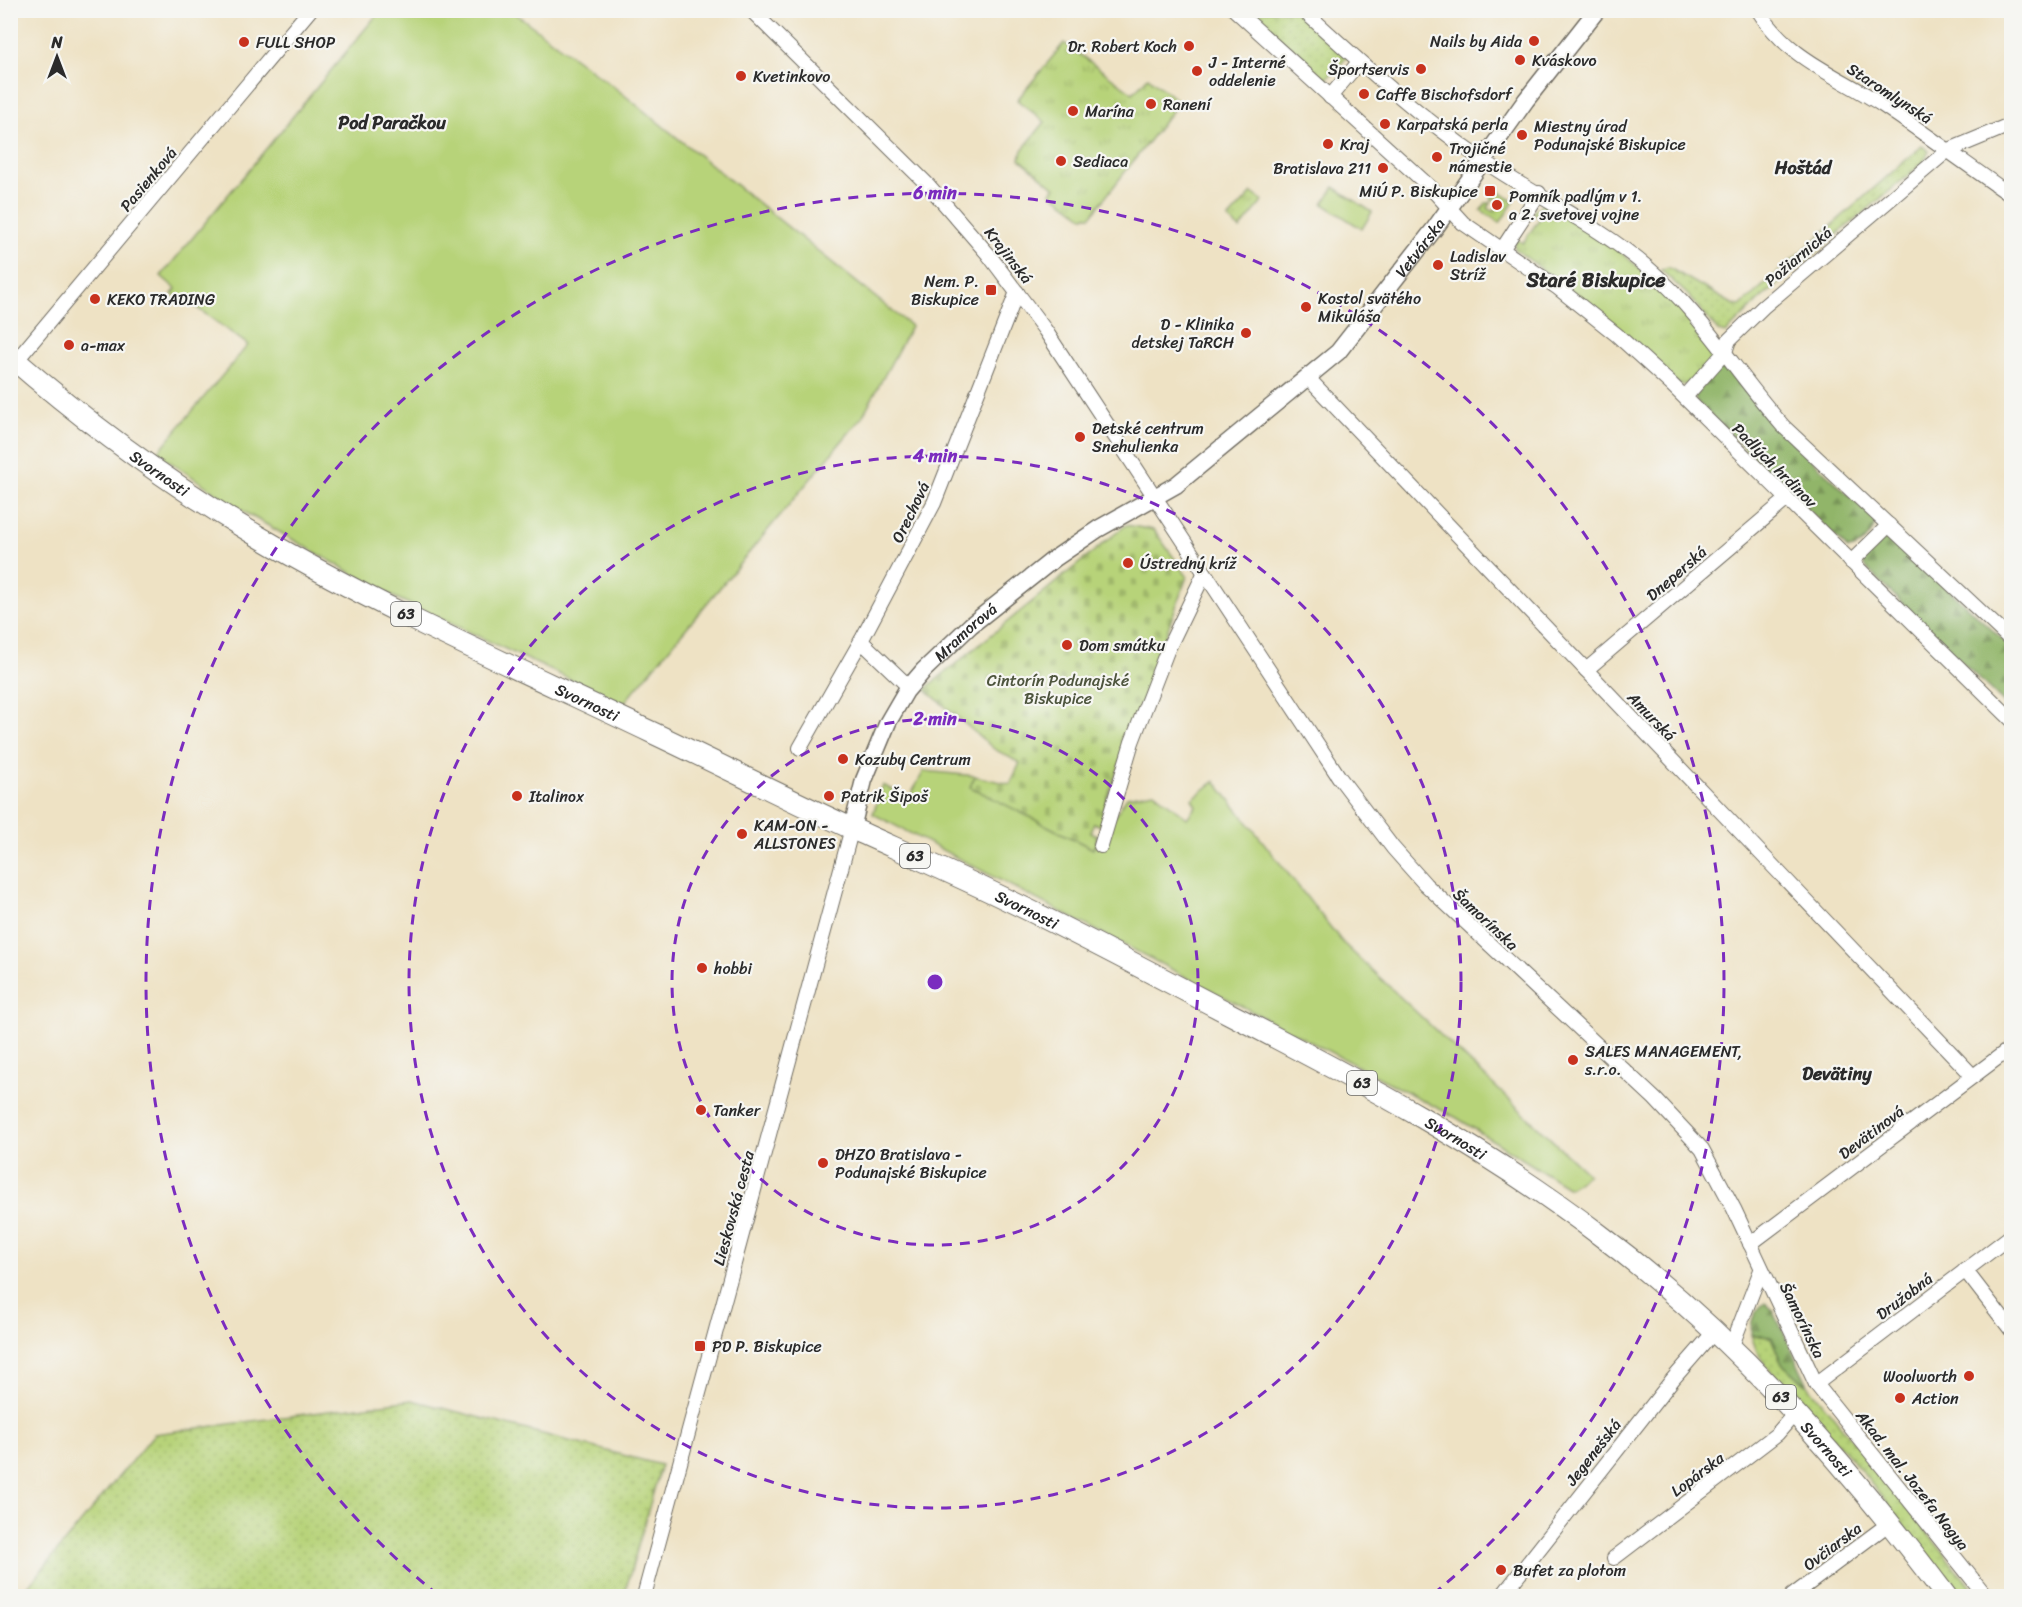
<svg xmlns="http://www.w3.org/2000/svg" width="2022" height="1607" font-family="Sriracha,sans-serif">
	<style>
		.grass { fill: url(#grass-dots); stroke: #717f52; stroke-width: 1.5 }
		.forest { fill: url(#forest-firs); stroke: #5e704a; stroke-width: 1.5 }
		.cemetery { fill: url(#cemetery-stones); stroke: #717f52; stroke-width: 1.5 }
		.park { fill: url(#park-tufts); stroke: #717f52; stroke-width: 1.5 }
		.garden { fill: #b7d379; stroke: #717f52; stroke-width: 1.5 }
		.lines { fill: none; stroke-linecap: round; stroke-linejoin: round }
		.minor-casing { stroke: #6f6b61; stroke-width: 16 }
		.tertiary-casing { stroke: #6f6b61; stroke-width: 19 }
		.primary-casing { stroke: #6f6b61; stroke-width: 23 }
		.minor { stroke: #fff; stroke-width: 14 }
		.tertiary { stroke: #fff; stroke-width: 16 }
		.primary { stroke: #fff; stroke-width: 21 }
		.ring { fill: none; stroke: #7b2cbf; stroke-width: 3; stroke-dasharray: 10 8 }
		.poi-dot { fill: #c8321e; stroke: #f6f6f2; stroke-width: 2 }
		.labels { text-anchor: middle; stroke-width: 4.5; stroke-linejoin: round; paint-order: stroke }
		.shield { fill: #f6f6f2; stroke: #686867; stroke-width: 1.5 }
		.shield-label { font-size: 15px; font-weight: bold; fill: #2b2b2b }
		.poi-label { font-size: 16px; fill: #2b2b2b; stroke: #f6f6f2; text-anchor: start }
		.street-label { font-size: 16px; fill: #2b2b2b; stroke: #f6f6f2 }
		.park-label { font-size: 16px; fill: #4e553e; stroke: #f6f6f2 }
		.neighbourhood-label { font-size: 18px; font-weight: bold; fill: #2b2b2b; stroke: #f6f6f2 }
		.quarter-label { font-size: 20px; font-weight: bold; fill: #2b2b2b; stroke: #f6f6f2 }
		.centre { fill: #7b2cbf; stroke: #f6f6f2; stroke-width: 3 }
		.ring-label { font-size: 18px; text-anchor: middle; font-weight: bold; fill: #7b2cbf; stroke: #f6f6f2; stroke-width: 4.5; stroke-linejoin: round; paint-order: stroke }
	</style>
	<defs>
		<pattern id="grass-dots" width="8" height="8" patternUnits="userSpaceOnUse" patternTransform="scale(1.5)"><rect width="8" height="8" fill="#b7d379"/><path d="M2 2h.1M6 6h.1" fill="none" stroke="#9eb569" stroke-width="1.8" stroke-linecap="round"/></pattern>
		<pattern id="forest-firs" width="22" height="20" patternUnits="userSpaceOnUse" patternTransform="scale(1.5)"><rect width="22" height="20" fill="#91b569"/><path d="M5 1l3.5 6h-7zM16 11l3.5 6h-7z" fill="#779357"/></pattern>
		<pattern id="cemetery-stones" width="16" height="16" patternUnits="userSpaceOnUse" patternTransform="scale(1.5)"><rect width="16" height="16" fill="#b7d379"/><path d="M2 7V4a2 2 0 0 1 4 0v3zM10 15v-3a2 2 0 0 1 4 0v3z" fill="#9eb569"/></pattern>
		<pattern id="park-tufts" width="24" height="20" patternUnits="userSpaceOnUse" patternTransform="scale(1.5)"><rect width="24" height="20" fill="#b7d379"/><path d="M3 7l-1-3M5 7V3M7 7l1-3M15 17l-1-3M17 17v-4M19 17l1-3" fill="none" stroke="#9eb569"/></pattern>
	</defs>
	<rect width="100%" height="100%" fill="#f6f6f2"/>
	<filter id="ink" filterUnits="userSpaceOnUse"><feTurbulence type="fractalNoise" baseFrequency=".0167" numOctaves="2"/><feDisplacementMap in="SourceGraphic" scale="12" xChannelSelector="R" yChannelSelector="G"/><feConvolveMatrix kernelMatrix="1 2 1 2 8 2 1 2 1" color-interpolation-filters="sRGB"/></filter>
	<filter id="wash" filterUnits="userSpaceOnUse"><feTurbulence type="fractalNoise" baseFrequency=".008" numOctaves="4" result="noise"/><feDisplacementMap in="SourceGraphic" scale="24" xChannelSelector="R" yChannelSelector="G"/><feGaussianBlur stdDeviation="1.35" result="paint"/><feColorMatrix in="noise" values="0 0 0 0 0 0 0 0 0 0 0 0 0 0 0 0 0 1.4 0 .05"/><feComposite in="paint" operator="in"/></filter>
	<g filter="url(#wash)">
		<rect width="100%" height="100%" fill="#eee2c4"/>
		<g class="grass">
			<path d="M 1243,11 L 1298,11 L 1347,57 L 1322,84 Z"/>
			<path d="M 1922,146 L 1929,151 L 1924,162 L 1759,300 L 1726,333 L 1718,331 L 1690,297 L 1661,270 L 1668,267 L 1734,305 L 1740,306 Z"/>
			<path d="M 1496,189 L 1514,202 L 1500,223 L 1481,210 L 1486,203 L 1491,203 L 1488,208 L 1494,212 L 1502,201 L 1496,197 L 1492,201 L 1491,195 Z"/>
			<path d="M 1751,1335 L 1771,1337 L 1782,1364 L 1808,1385 L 1978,1596 L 1959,1596 L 1852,1459 L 1767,1367 L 1757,1352 Z"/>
			<path d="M 412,1400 L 661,1465 L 624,1596 L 20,1596 L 154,1434 Z"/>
		</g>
		<g class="forest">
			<path d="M 1723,368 L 1730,370 L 1770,420 L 1874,519 C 1877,531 1861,549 1848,549 L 1696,401 L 1695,395 L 1718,369 Z"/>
			<path d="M 1889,535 L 2011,647 L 2011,710 L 1864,566 L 1863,558 L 1883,536 Z"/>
			<path d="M 1765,1303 L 1773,1310 L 1808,1385 L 1782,1364 L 1771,1337 L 1751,1335 C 1751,1320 1753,1312 1765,1303 Z"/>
		</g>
		<path class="cemetery" d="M 1126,525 L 1154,530 L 1187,576 L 1102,813 L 1105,814 L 1100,826 L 1094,823 L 1090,832 L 1098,835 L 1093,849 L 970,787 L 975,776 L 1010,784 L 1020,763 L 994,749 L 925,689 Z"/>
		<g class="park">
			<path d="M 1064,43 L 1133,93 L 1148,77 L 1179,102 L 1091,216 L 1083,216 L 1051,193 L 1054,187 L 1020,159 L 1022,150 L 1045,122 L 1017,100 Z"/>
			<path d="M 1252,193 L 1263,201 L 1240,229 L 1228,219 Z"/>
			<path d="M 1543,204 L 1613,246 L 1663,288 L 1715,349 C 1715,363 1695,377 1685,385 L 1678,384 L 1612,322 L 1515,249 L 1515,239 L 1523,243 L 1540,218 L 1533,212 Z"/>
		</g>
		<g class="garden">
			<path d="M 380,11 L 512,11 L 618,90 L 911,326 L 862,417 L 623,704 L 394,597 L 246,513 L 157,453 L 248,345 L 193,305 L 172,294 L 176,289 L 161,276 Z"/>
			<path d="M 1334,187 L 1372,212 L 1362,229 L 1323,204 Z"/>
			<path d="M 924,771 L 975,776 L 970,787 L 1093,849 L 1127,797 L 1154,792 L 1187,818 L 1196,806 L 1192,799 L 1215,781 L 1343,943 L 1588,1174 L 1569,1188 L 1457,1118 L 873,814 L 883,785 L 909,798 Z"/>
		</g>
	</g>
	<g filter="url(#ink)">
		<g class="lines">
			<defs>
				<g id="minor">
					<path d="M 751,10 L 929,186 L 988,254 L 1045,330 L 1339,777 L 1393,848 L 1425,884 L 1655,1099 L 1702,1149 L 1734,1209 L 1816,1384 L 1986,1596"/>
					<path d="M 1235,10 L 1431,188 L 1463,223 L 1558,288 L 1617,335 L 1672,385 L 2012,720"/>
					<path d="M 1303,10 C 1361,63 1417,115 1481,159 C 1536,197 1597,224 1648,268 C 1702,314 1737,374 1783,426 L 2012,641"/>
					<path d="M 1758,10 C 1790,61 1836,74 1884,106 C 1927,135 1969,166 2012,196"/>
					<path d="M 1330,97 L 1359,62"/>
					<path d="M 1503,248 L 1539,193"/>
					<path d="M 11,367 L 310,10"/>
					<path d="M 1308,378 L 1973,1076"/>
					<path d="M 1685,397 L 1725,352 L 1729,340 L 1763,307 L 1947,151 L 2012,124"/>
					<path d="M 1851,562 L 1889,525"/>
					<path d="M 861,641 L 909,687"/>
					<path d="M 1586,670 L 1786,500"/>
					<path d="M 800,748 L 861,641 L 934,503 L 1017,292"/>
					<path d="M 1101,846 L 1132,742 L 1167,651 L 1204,574"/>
					<path d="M 1750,1244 L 2012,1047"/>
					<path d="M 1965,1270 L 2012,1331"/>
					<path d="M 1731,1348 L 1761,1270"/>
					<path d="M 1816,1384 L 2012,1235"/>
					<path d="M 1614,1558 L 1777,1434 L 1796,1412"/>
					<path d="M 644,1596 L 852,828"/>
					<path d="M 1502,1596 L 1673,1379 L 1714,1332"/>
					<path d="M 1792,1596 L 1883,1528 L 1893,1527"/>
				</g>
				<g id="tertiary">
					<path id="s1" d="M 852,828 L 864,780 L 888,722 L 906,691 L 924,670 L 971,625 L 1054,559 L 1098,529 L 1176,485 L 1338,352 L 1435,228 L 1526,100 L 1597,10"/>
				</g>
				<g id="primary">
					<path id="s2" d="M 10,356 C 87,423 168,483 256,535 C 383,610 519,669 653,733 C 719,764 785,798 853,829 C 906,853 959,876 1012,902 C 1085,937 1157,976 1230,1014 C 1358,1080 1485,1147 1600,1235 C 1735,1336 1845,1462 1946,1596"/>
				</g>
			</defs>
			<use href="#minor" class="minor-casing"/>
			<use href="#tertiary" class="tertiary-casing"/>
			<use href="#primary" class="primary-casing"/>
			<use href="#minor" class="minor"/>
			<use href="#tertiary" class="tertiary"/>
			<use href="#primary" class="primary"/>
		</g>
	</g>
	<g class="ring">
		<circle cx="935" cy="982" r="263"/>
		<circle cx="935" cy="982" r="526"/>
		<path d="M438 1595A789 789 0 1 1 1432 1595"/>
	</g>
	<g class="poi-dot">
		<circle cx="1534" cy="41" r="6"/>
		<circle cx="244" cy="42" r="6"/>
		<circle cx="1189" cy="46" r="6"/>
		<circle cx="1520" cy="60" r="6"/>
		<circle cx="1421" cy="69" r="6"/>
		<circle cx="1197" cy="71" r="6"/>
		<circle cx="741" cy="76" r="6"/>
		<circle cx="1364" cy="94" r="6"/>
		<circle cx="1151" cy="104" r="6"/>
		<circle cx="1073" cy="111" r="6"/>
		<circle cx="1385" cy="124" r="6"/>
		<circle cx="1522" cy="135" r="6"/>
		<circle cx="1328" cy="144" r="6"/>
		<circle cx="1437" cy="157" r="6"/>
		<circle cx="1061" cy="161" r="6"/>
		<circle cx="1383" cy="168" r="6"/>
		<rect x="1484" y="185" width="12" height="12" rx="3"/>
		<circle cx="1497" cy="205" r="6"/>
		<circle cx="1438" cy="265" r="6"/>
		<rect x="985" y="284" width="12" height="12" rx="3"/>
		<circle cx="95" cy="299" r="6"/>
		<circle cx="1306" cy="307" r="6"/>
		<circle cx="1246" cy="333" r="6"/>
		<circle cx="69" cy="345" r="6"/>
		<circle cx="1080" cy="437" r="6"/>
		<circle cx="1128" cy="563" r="6"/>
		<circle cx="1067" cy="645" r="6"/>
		<circle cx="843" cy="759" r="6"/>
		<circle cx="517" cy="796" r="6"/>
		<circle cx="829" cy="796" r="6"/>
		<circle cx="742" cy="834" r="6"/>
		<circle cx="702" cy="968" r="6"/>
		<circle cx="1573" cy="1060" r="6"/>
		<circle cx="701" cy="1110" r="6"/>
		<circle cx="823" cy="1163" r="6"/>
		<rect x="694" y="1340" width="12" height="12" rx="3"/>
		<circle cx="1969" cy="1376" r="6"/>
		<circle cx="1900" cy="1398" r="6"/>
		<circle cx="1501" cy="1570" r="6"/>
	</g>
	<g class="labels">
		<g class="shield">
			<rect x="391" y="602" width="30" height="24" rx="4.5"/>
			<rect x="900" y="844" width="30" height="24" rx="4.5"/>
			<rect x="1347" y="1071" width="30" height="24" rx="4.5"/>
			<rect x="1766" y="1385" width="30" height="24" rx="4.5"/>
		</g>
		<g class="shield-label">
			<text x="406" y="619">63</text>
			<text x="915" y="861">63</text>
			<text x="1362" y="1088">63</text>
			<text x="1781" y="1402">63</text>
		</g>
		<g class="poi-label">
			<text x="1522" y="47" text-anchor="end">Nails by Aida</text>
			<text x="256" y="48">FULL SHOP</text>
			<text x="1177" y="52" text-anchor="end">Dr. Robert Koch</text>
			<text x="1532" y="66">Kváskovo</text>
			<text x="1209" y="68">J - Interné<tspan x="1209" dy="18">oddelenie</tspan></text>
			<text x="1409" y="75" text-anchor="end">Športservis</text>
			<text x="753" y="82">Kvetinkovo</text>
			<text x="1376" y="100">Caffe Bischofsdorf</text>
			<text x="1163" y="110">Ranení</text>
			<text x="1085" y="117">Marína</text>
			<text x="1397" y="130">Karpatská perla</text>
			<text x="1534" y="132">Miestny úrad<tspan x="1534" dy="18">Podunajské Biskupice</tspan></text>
			<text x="1340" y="150">Kraj</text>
			<text x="1449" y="154">Trojičné<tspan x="1449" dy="18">námestie</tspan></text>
			<text x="1073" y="167">Sediaca</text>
			<text x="1371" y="174" text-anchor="end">Bratislava 211</text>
			<text x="1478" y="197" text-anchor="end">MiÚ P. Biskupice</text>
			<text x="1509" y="202">Pomník padlým v 1.<tspan x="1509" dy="18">a 2. svetovej vojne</tspan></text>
			<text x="1450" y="262">Ladislav<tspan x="1450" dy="18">Stríž</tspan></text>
			<text x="979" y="287" text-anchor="end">Nem. P.<tspan x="979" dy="18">Biskupice</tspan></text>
			<text x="1318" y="304">Kostol svätého<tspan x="1318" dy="18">Mikuláša</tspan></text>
			<text x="107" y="305">KEKO TRADING</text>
			<text x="1234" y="330" text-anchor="end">D - Klinika<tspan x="1234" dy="18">detskej TaRCH</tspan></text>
			<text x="81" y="351">a-max</text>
			<text x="1092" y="434">Detské centrum<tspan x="1092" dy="18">Snehulienka</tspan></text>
			<text x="1140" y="569">Ústredný kríž</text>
			<text x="1079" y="651">Dom smútku</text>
			<text x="855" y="765">Kozuby Centrum</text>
			<text x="529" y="802">Italinox</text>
			<text x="841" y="802">Patrik Šipoš</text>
			<text x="754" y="831">KAM-ON -<tspan x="754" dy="18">ALLSTONES</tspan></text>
			<text x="714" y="974">hobbi</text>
			<text x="1585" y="1057">SALES MANAGEMENT,<tspan x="1585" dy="18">s.r.o.</tspan></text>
			<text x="713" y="1116">Tanker</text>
			<text x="835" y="1160">DHZO Bratislava -<tspan x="835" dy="18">Podunajské Biskupice</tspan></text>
			<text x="712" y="1352">PD P. Biskupice</text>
			<text x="1957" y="1382" text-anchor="end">Woolworth</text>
			<text x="1912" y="1404">Action</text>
			<text x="1513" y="1576">Bufet za plotom</text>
		</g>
		<g class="street-label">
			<text transform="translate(1890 93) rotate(33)" y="6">Staromlynská</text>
			<text transform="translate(148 179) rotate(-50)" y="6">Pasienková</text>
			<text dy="6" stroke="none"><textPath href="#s1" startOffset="832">Vetvárska</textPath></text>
			<text transform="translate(1009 255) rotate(52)" y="6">Krajinská</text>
			<text transform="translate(1798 256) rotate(-40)" y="6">Požiarnická</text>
			<text transform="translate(1775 465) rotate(45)" y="6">Padlých hrdinov</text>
			<text dy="6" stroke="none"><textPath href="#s2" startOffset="190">Svornosti</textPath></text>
			<text transform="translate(910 512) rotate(-64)" y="6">Orechová</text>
			<text transform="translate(1676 573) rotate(-41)" y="6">Dneperská</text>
			<text dy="6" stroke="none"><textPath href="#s1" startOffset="232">Mramorová</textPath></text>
			<text dy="6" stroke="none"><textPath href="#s2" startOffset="676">Svornosti</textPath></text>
			<text transform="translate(1652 716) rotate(46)" y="6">Amurská</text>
			<text dy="6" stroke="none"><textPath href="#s2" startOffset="1162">Svornosti</textPath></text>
			<text transform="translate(1486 919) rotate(43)" y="6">Šamorínska</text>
			<text transform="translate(1871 1132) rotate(-37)" y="6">Devätinová</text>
			<text dy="6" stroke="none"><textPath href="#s2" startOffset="1648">Svornosti</textPath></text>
			<text transform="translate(733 1208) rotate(-75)" y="6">Lieskovská cesta</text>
			<text transform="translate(1904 1296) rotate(-37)" y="6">Družobná</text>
			<text transform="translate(1803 1320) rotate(64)" y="6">Šamorínska</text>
			<text dy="6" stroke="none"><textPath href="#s2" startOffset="2134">Svornosti</textPath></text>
			<text transform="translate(1593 1452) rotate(-52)" y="6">Jegenešská</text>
			<text transform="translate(1697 1474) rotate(-37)" y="6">Lopárska</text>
			<text transform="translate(1913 1480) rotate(52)" y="6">Akad. mal. Jozefa Nagya</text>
			<text transform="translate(1832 1546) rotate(-37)" y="6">Ovčiarska</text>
		</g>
		<g class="park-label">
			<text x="1058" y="686">Cintorín Podunajské<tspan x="1058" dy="18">Biskupice</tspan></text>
		</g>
		<g class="neighbourhood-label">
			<text x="392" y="129">Pod Paračkou</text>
			<text x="1803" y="174">Hoštád</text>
			<text x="1837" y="1080">Devätiny</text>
		</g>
		<g class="quarter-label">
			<text x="1596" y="287">Staré Biskupice</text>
		</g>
	</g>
	<circle cx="935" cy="982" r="9" class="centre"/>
	<g class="ring-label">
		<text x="935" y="199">6 min</text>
		<text x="935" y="462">4 min</text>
		<text x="935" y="725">2 min</text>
	</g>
	<rect width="2022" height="1607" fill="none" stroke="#f6f6f2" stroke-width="36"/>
	<g transform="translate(57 57)" stroke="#f6f6f2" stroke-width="4.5" paint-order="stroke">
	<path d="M0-4.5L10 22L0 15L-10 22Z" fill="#2b2b2b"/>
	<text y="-9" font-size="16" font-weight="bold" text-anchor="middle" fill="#2b2b2b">N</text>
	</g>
</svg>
